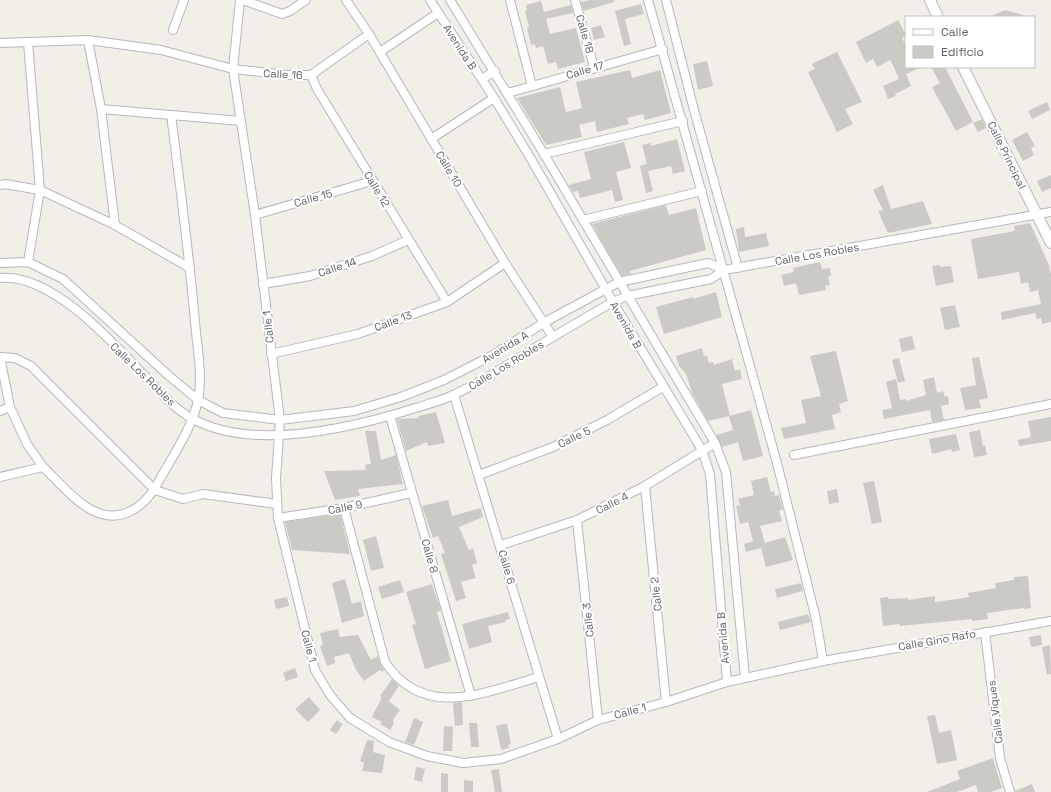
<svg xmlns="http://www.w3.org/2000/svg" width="1051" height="792" font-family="'Space Grotesk',sans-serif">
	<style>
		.building { fill: #cccac5 }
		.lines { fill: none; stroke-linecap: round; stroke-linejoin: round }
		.minor-casing { stroke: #b5b8bc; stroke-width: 10 }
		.tertiary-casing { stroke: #b5b8bc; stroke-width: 12 }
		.minor { stroke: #fff; stroke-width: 8 }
		.tertiary { stroke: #fff; stroke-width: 10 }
		.labels { text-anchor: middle; stroke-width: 4; stroke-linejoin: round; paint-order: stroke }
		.street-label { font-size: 11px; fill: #5f6368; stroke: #fff }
	</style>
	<rect width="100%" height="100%" fill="#f1efe8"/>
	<g class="building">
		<path d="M 591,0 L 614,0 L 614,2 L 584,11 L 581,2 Z"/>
		<path d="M 541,1 L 544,12 L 571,5 L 573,13 L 546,19 L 550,34 L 576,28 L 585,62 L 558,69 L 556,62 L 548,64 L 543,46 L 536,48 L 535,44 L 531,45 L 527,28 L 529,27 L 525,11 L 527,11 L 526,5 Z"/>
		<path d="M 641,4 L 644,14 L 625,19 L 631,44 L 624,46 L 615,11 Z"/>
		<path d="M 1005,10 L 1023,15 L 1023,17 L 989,17 Z"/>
		<path d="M 898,20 L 906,35 L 902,38 L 906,46 L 906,67 L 921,67 L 906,74 L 911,86 L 895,94 L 896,96 L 888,99 L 883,86 L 899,79 L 893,65 L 890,60 L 877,67 L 873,59 L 866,63 L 856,42 Z"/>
		<path d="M 601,25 L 605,37 L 594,40 L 591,28 Z"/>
		<path d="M 837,52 L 862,102 L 845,109 L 853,124 L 837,132 L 808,72 L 815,69 L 812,64 Z"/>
		<path d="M 707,61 L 713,86 L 698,90 L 693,64 Z"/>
		<path d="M 931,67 L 945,67 L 973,122 L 956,131 L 932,87 L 940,83 Z"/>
		<path d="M 630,70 L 632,78 L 660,70 L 671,113 L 645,120 L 643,114 L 627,118 L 629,124 L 597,132 L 595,121 L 579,125 L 582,137 L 546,145 L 517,98 L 560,87 L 566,112 L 582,108 L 576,82 Z"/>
		<path d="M 1047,102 L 1050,110 L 1032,119 L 1028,111 Z"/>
		<path d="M 982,119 L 986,128 L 978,132 L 973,123 Z"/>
		<path d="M 1027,132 L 1035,146 L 1031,148 L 1034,155 L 1023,161 L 1012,140 Z"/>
		<path d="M 677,139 L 685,171 L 673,174 L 671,166 L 648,171 L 653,191 L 646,193 L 640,166 L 647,164 L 642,145 L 650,143 L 651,146 Z"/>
		<path d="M 624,142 L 631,168 L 616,172 L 623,200 L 615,202 L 612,190 L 580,198 L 578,191 L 573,192 L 569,185 L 591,179 L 584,152 Z"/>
		<path d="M 1051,175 L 1051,188 L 1042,192 L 1037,181 Z"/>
		<path d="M 883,185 L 891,209 L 923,201 L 932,224 L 888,233 L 878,211 L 883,210 L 873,190 Z"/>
		<path d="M 666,205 L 669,215 L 696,208 L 706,250 L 630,271 L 631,274 L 622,276 L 592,224 Z"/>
		<path d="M 1030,223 L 1049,265 L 1051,274 L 1051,322 L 1042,324 L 1041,318 L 1037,319 L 1035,313 L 1002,320 L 1001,312 L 1041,304 L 1038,290 L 1030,292 L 1028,282 L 1021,284 L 1019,272 L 978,279 L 971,239 L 1015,231 L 1014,226 Z"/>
		<path d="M 744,227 L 745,237 L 766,233 L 769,246 L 739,252 L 736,229 Z"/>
		<path d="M 820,262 L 822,269 L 830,268 L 831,276 L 828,277 L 830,285 L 825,286 L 826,290 L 799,295 L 796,283 L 784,286 L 781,275 L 794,272 L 793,268 Z"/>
		<path d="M 939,265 L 940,267 L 951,266 L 954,282 L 936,286 L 932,266 Z"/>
		<path d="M 716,292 L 722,317 L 664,334 L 656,307 L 693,297 L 693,299 Z"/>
		<path d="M 955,305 L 960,327 L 945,330 L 940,308 Z"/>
		<path d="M 912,336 L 915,349 L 902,352 L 899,339 Z"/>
		<path d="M 702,348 L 704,356 L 707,356 L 709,363 L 713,362 L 714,365 L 732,359 L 735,371 L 740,369 L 742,379 L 722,384 L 730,416 L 708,421 L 692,393 L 686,374 L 679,366 L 676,356 Z"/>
		<path d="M 836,351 L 848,401 L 839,404 L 841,412 L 832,415 L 835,429 L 784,439 L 781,428 L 806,423 L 801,400 L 821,396 L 810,356 Z"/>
		<path d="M 979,357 L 988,398 L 979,400 L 981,408 L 965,410 L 960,388 L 976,385 L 972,358 Z"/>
		<path d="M 899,358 L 905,381 L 898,383 L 892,360 Z"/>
		<path d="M 934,377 L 937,393 L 943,391 L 945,397 L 948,396 L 949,404 L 941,406 L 944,420 L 932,422 L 930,410 L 884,419 L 882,410 L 892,408 L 886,382 L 896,379 L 900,400 L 906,399 L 906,401 L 926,395 L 923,380 Z"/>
		<path d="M 751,410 L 763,456 L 743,461 L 738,442 L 722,447 L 716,435 L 733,430 L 729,416 Z"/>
		<path d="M 436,412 L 445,443 L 428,446 L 427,442 L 406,451 L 397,419 L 419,418 L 418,416 Z"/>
		<path d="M 1051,417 L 1051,441 L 1019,446 L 1018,440 L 1031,437 L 1028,421 Z"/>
		<path d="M 980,430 L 983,446 L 985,445 L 987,455 L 974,457 L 969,432 Z"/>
		<path d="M 365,431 L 376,431 L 381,460 L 396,455 L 403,484 L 358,489 L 360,496 L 335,500 L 324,471 L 366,470 L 365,465 L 371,464 Z"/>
		<path d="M 956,434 L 960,450 L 952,452 L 951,449 L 932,454 L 929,439 Z"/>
		<path d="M 767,477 L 771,492 L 774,491 L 775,496 L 779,495 L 783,510 L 779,510 L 782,521 L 760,526 L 765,543 L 785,537 L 793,560 L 766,567 L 761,548 L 746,552 L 744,544 L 753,541 L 748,522 L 740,524 L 736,506 L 740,505 L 738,499 L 754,495 L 751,481 Z"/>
		<path d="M 874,481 L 882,522 L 872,524 L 863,483 Z"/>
		<path d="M 837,489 L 839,502 L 829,504 L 827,491 Z"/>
		<path d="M 448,500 L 452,516 L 481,508 L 483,517 L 459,527 L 469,550 L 473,548 L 477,563 L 472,565 L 476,578 L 461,582 L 466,598 L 456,601 L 441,554 L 445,553 L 438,536 L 433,538 L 422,506 Z"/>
		<path d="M 340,514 L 350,554 L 292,550 L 285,522 Z"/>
		<path d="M 376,536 L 384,568 L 371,571 L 363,540 Z"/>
		<path d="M 1028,576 L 1031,608 L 1024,609 L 1024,608 L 987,613 L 988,619 L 972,621 L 972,619 L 900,626 L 899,624 L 883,626 L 880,598 L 888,597 L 888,599 L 908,598 L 908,600 L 935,596 L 935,602 L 957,599 L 969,597 L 968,593 L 996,588 L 995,583 L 1014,580 L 1014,577 Z"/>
		<path d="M 345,579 L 352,604 L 361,601 L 364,616 L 342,623 L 332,583 Z"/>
		<path d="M 400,580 L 404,592 L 382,599 L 378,587 Z"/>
		<path d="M 801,583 L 803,591 L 777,598 L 775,589 Z"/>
		<path d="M 432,584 L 441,611 L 437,612 L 451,661 L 425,669 L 412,625 L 416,624 L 406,592 Z"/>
		<path d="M 287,597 L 289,606 L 276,609 L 274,600 Z"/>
		<path d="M 508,612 L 510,619 L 505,620 L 506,622 L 488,626 L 492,642 L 469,649 L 462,624 Z"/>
		<path d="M 808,614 L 811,622 L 780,630 L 778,622 Z"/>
		<path d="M 338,629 L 340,637 L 358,635 L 371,660 L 378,656 L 380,664 L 385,670 L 382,672 L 380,670 L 364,681 L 356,670 L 349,653 L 334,657 L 335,663 L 327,666 L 320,646 L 323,645 L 320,633 Z"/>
		<path d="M 1041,635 L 1042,645 L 1031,647 L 1029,637 Z"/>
		<path d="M 1050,645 L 1051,674 L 1047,675 L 1042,647 Z"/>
		<path d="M 295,668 L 298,677 L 286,681 L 283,673 Z"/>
		<path d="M 392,679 L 399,686 L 389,701 L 400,710 L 394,718 L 393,722 L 394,723 L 390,730 L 380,724 L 382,722 L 372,717 L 382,697 L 380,696 Z"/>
		<path d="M 309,697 L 320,710 L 308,722 L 295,709 Z"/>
		<path d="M 462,702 L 463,725 L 455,726 L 453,703 Z"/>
		<path d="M 935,715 L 939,733 L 951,730 L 957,760 L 937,764 L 927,716 Z"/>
		<path d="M 414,718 L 423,722 L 414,745 L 405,742 Z"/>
		<path d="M 337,720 L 343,724 L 336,734 L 330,730 Z"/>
		<path d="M 469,723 L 477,723 L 479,747 L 471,747 Z"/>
		<path d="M 503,724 L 507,724 L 511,744 L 508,745 L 509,748 L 501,750 L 496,726 Z"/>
		<path d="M 444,726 L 453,727 L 452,751 L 443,751 Z"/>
		<path d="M 367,740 L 374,741 L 373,752 L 385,755 L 382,773 L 362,771 L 364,763 L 360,761 Z"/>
		<path d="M 993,758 L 1002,788 L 991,792 L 978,792 L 976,785 L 957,792 L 927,792 L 960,779 L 957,771 Z"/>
		<path d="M 416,767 L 425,769 L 422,782 L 414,780 Z"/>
		<path d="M 499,769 L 502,792 L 495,792 L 491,770 Z"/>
		<path d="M 441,773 L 448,774 L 448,792 L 441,792 Z"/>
		<path d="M 464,780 L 473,781 L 473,792 L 464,792 Z"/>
		<path d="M 1032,784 L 1035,792 L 1015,792 L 1015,791 Z"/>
	</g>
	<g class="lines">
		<defs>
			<g id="minor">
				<path d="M 240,0 L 233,69 L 255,215 L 280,420 L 276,478 L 278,518 L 315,670 L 330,695 L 350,718 L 389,742 L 427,756 L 463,763 L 501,759 L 558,739 L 598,720 L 666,702 L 727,682 L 823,661 L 1051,621"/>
				<path d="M 243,0 L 282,14 L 290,11 L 306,0"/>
				<path d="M 346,0 L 369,34 L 505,263 L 553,337"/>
				<path d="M 430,0 L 494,98 L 531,159 L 613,302 L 702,450 L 710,474 L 727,682"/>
				<path d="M 450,0 L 544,154 L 715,443 L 726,472 L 745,678"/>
				<path d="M 510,0 L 532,86"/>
				<path d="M 575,0 L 594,67"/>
				<path d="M 648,0 L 777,463 L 816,619 L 823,661"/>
				<path d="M 666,0 L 694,110 L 738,268"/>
				<path d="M 173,30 L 184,0"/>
				<path d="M 88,40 L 101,109 L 115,225"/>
				<path d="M 0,43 L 88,40 L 161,50 L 233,69 L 287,75 L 311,75 L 369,34"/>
				<path d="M 380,52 L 438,13"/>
				<path d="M 311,75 L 317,89 L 447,302"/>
				<path d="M 482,79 L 495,71"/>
				<path d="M 508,93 L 663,49"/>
				<path d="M 101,109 L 241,121"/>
				<path d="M 431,139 L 494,98"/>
				<path d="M 544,154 L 683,121"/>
				<path d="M 0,185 L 5,184 L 40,190 L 115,225 L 190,268"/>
				<path d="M 255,215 L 372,181"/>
				<path d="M 583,220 L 702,191"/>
				<path d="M 28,262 L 40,190 L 28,42"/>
				<path d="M 0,263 L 28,262 L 63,279 L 168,375 L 198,400 L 223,413 L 280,420 L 354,411 L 401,397 L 444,380 L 493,355 L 545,322 L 619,282 L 708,263 L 724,270"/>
				<path d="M 0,278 C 49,273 108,337 139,370 C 156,387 172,408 193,419 C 254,452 356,427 419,407 C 431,403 444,400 455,394 C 480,383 502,368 525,354 C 554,336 583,319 613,302 L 627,296 L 711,279 L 724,270 L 1051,212"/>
				<path d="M 263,284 L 310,276 L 372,256 L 408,240"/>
				<path d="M 271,354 L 358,334 L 447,302 L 505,263"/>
				<path d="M 0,357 L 15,358 L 31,366 L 155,490 L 183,499 L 203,494 L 277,504"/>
				<path d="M 0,357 L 10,407 L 27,444 L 43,467"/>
				<path d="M 454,395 L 558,739"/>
				<path d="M 0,411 L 10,407"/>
				<path d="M 390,416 L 471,696"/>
				<path d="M 794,455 L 1051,404"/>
				<path d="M 479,475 L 553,447 L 607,420 L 663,387"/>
				<path d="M 0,477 L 43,467 C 57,480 70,496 85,506 C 117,528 145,509 160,479 C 173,456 193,426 198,400 C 203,376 197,347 195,322 C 189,253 180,184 171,115"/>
				<path d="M 645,486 L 666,702"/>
				<path d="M 344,508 L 385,662 C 424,721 485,692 539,677"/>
				<path d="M 278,518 L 344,508 L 411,493"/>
				<path d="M 577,520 L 598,720"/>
				<path d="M 501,545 L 577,520 L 645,486 L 715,443"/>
				<path d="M 985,632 L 1000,758 L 1010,792"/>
			</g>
			<g id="tertiary">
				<path d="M 930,0 L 938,17"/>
				<path d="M 963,67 L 1051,243"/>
			</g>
		</defs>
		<use href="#minor" class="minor-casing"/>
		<use href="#tertiary" class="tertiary-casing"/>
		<use href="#minor" class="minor"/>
		<use href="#tertiary" class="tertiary"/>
	</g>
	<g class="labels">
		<g class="street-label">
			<text transform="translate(585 34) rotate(74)" y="4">Calle 18</text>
			<text transform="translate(460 47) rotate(57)" y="4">Avenida B</text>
			<text transform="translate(585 70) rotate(-16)" y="4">Calle 17</text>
			<text transform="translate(283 74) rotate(3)" y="4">Calle 16</text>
			<text transform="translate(1007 155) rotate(64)" y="4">Calle Principal</text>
			<text transform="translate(449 169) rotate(59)" y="4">Calle 10</text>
			<text transform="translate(377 189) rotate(59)" y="4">Calle 12</text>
			<text transform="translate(313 198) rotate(-16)" y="4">Calle 15</text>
			<text transform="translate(817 254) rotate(-10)" y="4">Calle Los Robles</text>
			<text transform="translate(337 267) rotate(-18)" y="4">Calle 14</text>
			<text transform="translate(393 321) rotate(-20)" y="4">Calle 13</text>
			<text transform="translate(626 325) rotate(60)" y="4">Avenida B</text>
			<text transform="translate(268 327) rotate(-96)" y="4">Calle 1</text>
			<text transform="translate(505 347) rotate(-31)" y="4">Avenida A</text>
			<text transform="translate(506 365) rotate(-31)" y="4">Calle Los Robles</text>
			<text transform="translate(143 374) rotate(44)" y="4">Calle Los Robles</text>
			<text transform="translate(574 437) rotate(-26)" y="4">Calle 5</text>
			<text transform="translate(612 503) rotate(-27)" y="4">Calle 4</text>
			<text transform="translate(345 507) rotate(-11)" y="4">Calle 9</text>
			<text transform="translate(430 556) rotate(74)" y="4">Calle 8</text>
			<text transform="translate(507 567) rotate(74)" y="4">Calle 6</text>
			<text transform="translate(656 594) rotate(-96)" y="4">Calle 2</text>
			<text transform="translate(588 620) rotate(-96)" y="4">Calle 3</text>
			<text transform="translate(723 638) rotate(-95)" y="4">Avenida B</text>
			<text transform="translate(937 640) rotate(-10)" y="4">Calle Gino Rafo</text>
			<text transform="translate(309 646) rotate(75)" y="4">Calle 1</text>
			<text transform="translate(630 711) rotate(-15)" y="4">Calle 1</text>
			<text transform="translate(995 712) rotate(-97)" y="4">Calle Viques</text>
		</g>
	</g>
	<rect x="905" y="16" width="130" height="52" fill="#ffffff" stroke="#bfc1c3"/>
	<rect x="913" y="29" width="20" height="6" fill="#ffffff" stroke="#bfc1c3"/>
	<text x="941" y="36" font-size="12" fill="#5f6368">Calle</text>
	<rect x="913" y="46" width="20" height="12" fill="#cccac5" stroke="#bfc1c3"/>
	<text x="941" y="56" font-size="12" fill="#5f6368">Edificio</text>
</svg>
